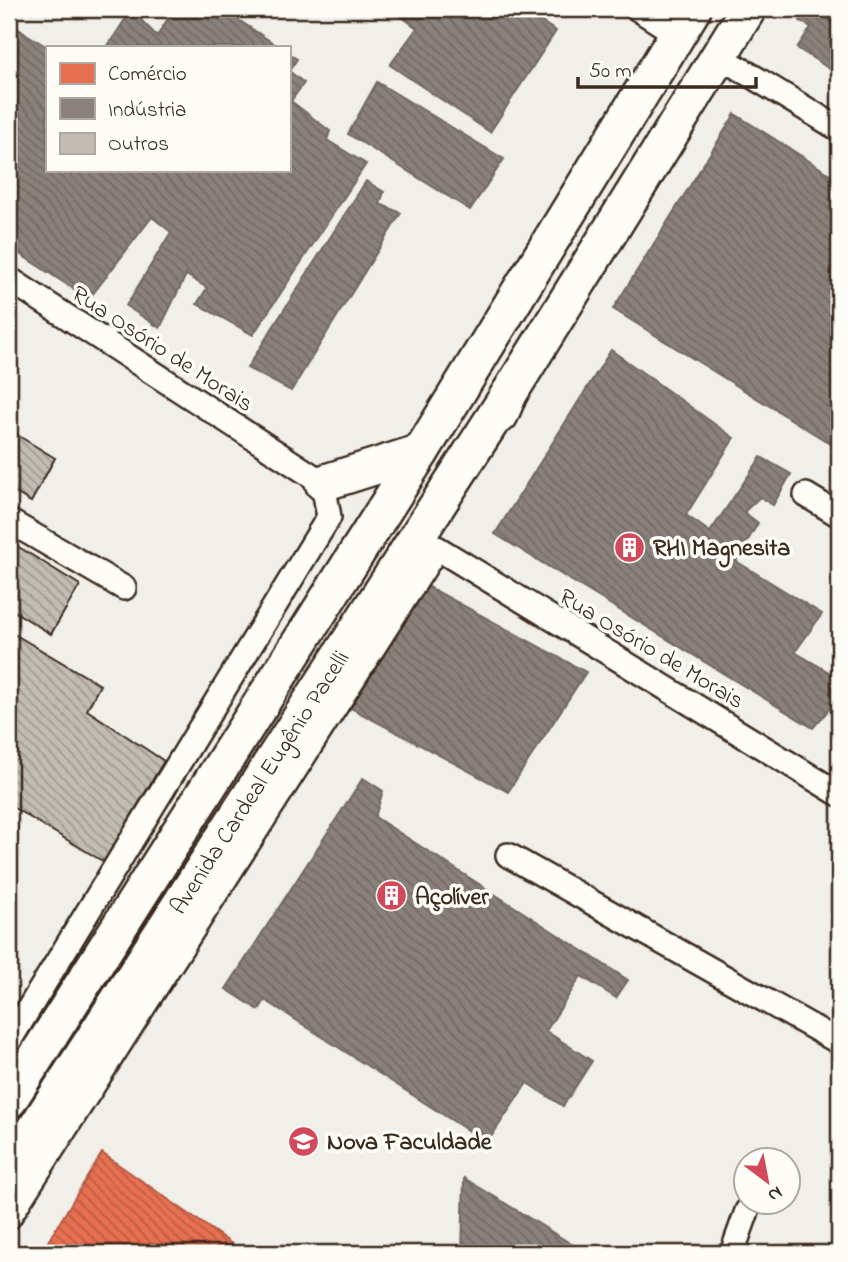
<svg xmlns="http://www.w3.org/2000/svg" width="848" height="1262" font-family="'Indie Flower',sans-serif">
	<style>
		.shops { fill: url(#shops-back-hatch); stroke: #b35a42; stroke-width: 2 }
		.industry { fill: url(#industry-back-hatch); stroke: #726760; stroke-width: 2 }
		.building { fill: url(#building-back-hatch); stroke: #3b2a1e; stroke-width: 2 }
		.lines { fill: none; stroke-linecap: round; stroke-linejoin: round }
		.minor-casing { stroke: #3b2a1e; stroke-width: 28 }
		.highway-casing { stroke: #3b2a1e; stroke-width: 40 }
		.minor { stroke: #fdfcf7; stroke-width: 23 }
		.highway { stroke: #fdfcf7; stroke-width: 35 }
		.labels { text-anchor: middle; stroke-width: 7; stroke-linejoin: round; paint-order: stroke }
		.street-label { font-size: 24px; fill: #3b2a1e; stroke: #fdfcf7 }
		.poi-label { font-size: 24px; font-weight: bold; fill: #3b2a1e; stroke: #fdfcf7; text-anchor: start }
	</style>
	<defs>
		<pattern id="shops-back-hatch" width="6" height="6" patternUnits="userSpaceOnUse" patternTransform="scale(1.75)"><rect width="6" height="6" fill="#e76f51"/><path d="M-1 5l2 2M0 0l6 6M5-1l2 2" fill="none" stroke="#bc5b43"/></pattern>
		<pattern id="industry-back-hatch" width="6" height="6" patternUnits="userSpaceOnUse" patternTransform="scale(1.75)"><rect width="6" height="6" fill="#8a817c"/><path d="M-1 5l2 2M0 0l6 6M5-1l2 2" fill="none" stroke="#726a65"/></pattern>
		<pattern id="building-back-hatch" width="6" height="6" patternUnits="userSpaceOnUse" patternTransform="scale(1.75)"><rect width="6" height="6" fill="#c1bcb4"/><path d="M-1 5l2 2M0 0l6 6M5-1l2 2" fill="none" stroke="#9e9992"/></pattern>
	</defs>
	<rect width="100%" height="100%" fill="#f1efea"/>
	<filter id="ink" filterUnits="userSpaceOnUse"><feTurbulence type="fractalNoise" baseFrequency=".0143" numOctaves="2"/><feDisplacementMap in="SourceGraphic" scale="14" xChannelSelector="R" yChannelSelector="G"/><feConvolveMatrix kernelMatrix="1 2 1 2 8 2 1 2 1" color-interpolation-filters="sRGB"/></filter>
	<g filter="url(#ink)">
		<path class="shops" d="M 102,1153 L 232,1244 L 226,1253 L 41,1253 Z"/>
		<g class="industry">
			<path d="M 116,9 L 149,9 L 141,20 L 157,36 L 174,9 L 222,9 L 279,47 L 107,47 L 126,18 Z"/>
			<path d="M 391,9 L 521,9 L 556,31 L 490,132 L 390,65 L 417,28 Z"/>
			<path d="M 809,9 L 839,9 L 839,75 L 797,48 L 811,27 L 800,21 Z"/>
			<path d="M 9,23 L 47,47 L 47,170 L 63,177 L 68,170 L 289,170 L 289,71 L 304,83 L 291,101 L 330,131 L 327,140 L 366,164 L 253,335 L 197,304 L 207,288 L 186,275 L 160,328 L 126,306 L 171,232 L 152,217 L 89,299 L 9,247 Z"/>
			<path d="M 289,54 L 297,59 L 289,71 Z"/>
			<path d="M 377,82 L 504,159 L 470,210 L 348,134 Z"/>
			<path d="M 735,114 L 839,180 L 839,449 L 613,309 Z"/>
			<path d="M 366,181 L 384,192 L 380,204 L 401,213 L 291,391 L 247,368 Z"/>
			<path d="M 611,350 L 734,438 L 686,515 L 710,532 L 761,457 L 791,474 L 773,505 L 760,497 L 744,512 L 758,523 L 736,561 L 822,614 L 795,652 L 832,674 L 839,692 L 839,698 L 813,728 L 495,534 Z"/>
			<path d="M 427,586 L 586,672 L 508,792 L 351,708 Z"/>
			<path d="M 363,778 L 383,791 L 375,817 L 628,980 L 616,998 L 581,976 L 546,1031 L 592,1061 L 563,1106 L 527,1083 L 487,1143 L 265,1000 L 259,1010 L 226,989 Z"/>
			<path d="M 464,1178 L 586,1253 L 462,1253 Z"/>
		</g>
		<g class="building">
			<path d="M 9,430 L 55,458 L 31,502 L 9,489 Z"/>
			<path d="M 9,541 L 80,585 L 51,634 L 9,608 Z"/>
			<path d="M 9,631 L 100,685 L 87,710 L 164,761 L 104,862 L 9,805 Z"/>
		</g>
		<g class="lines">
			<defs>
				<g id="minor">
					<path d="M 638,9 L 677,34"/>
					<path d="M 719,56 L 839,129"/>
					<path d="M 9,279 L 323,483 L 329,517 L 9,1041"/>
					<path d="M 806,495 L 839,515"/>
					<path d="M 9,521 L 124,588"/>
					<path d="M 508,855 L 839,1042"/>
					<path d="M 9,1217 L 437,548 L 839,794"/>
					<path d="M 732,1253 L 747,1211"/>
				</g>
				<g id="highway">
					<path d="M 500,415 L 509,394 L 748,9"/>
					<path d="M 323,483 L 421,452"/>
					<path d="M 9,1100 L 421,452 L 693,9"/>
					<path d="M 9,1170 L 509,394"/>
				</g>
			</defs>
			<use href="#minor" class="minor-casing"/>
			<use href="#highway" class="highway-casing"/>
			<use href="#minor" class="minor"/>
			<use href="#highway" class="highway"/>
		</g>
	</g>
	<defs>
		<symbol id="building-disc" viewBox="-11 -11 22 22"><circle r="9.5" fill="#d1495b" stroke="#fdfcf7"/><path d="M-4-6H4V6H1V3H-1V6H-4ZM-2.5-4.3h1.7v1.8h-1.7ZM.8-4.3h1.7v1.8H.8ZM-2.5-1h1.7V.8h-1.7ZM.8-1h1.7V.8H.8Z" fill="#fff"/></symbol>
		<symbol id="university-disc" viewBox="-11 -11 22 22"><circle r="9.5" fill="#d1495b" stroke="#fdfcf7"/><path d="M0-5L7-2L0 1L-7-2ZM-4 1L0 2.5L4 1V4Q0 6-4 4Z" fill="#fff"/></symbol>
	</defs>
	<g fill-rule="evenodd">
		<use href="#building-disc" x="612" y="530" width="35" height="35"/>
		<use href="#building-disc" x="374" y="878" width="35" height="35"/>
		<use href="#university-disc" x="286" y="1124" width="35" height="35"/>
	</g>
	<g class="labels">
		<g class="street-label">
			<text transform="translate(163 348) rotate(33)" y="8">Rua Osório de Morais</text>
			<text transform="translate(652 648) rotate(31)" y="8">Rua Osório de Morais</text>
			<text transform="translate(259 782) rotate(-57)" y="8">Avenida Cardeal Eugênio Pacelli</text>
		</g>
		<g class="poi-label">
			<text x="653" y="555">RHI Magnesita</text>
			<text x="415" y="904">Açolíver</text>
			<text x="327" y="1149">Nova Faculdade</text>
		</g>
	</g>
	<rect width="848" height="1262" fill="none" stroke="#fdfcf7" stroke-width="35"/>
	<rect x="18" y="18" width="813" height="1227" fill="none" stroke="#3b2a1e" stroke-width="2.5" filter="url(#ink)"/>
	<rect x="46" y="46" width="245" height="126" fill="#fdfcf7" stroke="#afa8a0" stroke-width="2"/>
	<rect x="60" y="63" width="35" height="21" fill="#e76f51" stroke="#afa8a0" stroke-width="2"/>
	<text x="108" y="80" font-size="21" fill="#3b2a1e">Comércio</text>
	<rect x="60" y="98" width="35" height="21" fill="#8a817c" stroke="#afa8a0" stroke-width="2"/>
	<text x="108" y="116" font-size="21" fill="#3b2a1e">Indústria</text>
	<rect x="60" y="133" width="35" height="21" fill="#c1bcb4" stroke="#afa8a0" stroke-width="2"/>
	<text x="108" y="150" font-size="21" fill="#3b2a1e">Outros</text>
	<g transform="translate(767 1181) rotate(148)"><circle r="33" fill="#fdfcf7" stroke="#afa8a0" stroke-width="2"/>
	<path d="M0-5L12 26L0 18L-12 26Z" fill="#d1495b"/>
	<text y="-10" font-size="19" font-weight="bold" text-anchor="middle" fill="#3b2a1e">N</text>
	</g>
	<path d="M578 77v10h178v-10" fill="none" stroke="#3b2a1e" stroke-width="3.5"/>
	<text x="589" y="77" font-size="21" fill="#3b2a1e" stroke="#fdfcf7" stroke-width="5" paint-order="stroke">50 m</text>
</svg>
